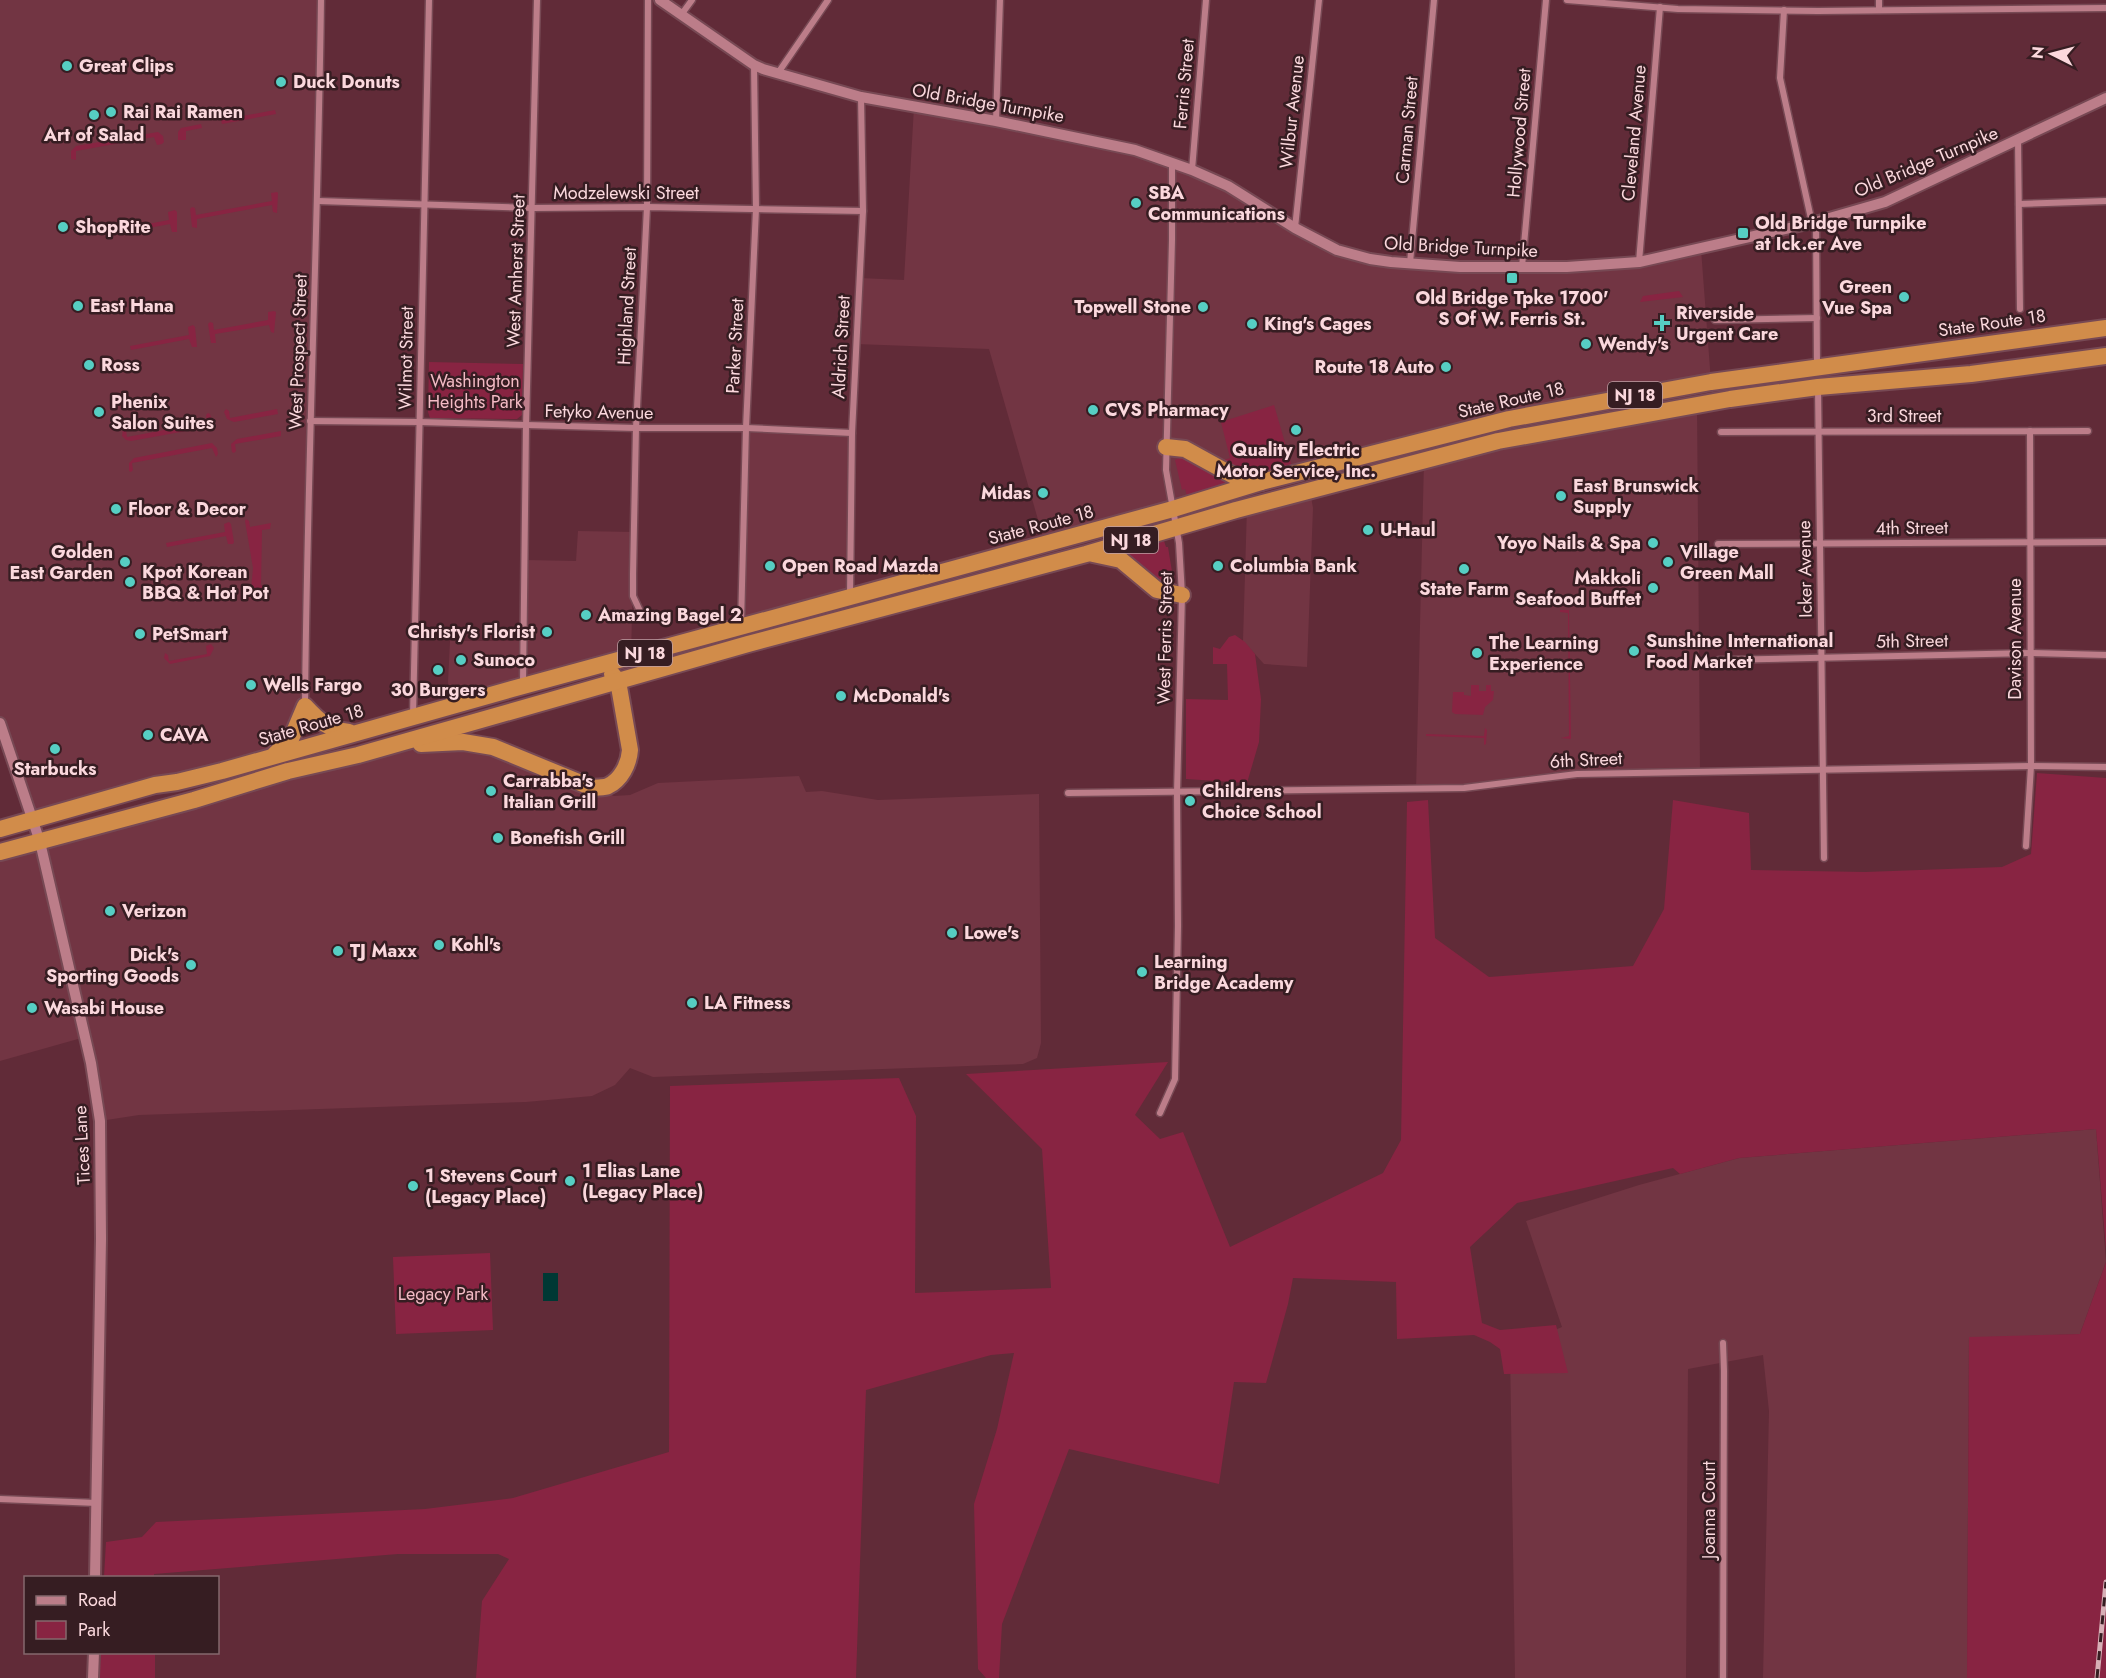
<svg xmlns="http://www.w3.org/2000/svg" width="2106" height="1678" font-family="Jost,sans-serif">
	<style>
		.built { fill: #723543 }
		.green { fill: #882442 }
		.water { fill: #003834 }
		.lines { fill: none; stroke-linecap: round; stroke-linejoin: round }
		.minor-casing { stroke: #774954; stroke-width: 9 }
		.tertiary-casing { stroke: #774954; stroke-width: 14 }
		.trunk-casing { stroke: #774954; stroke-width: 20 }
		.minor { stroke: #bc7d89; stroke-width: 6 }
		.tertiary { stroke: #bc7d89; stroke-width: 10 }
		.trunk { stroke: #d18c4a; stroke-width: 16 }
		.rail-casing { stroke: #d7afb6; stroke-width: 5 }
		.rail { stroke: #361d22; stroke-width: 3; stroke-dasharray: 9; stroke-linecap: butt }
		.poi-dot { fill: #56cec3; stroke: #361d22; stroke-width: 2 }
		.labels { text-anchor: middle; stroke-width: 5; stroke-linejoin: round; paint-order: stroke }
		.shield { fill: #361d22; stroke: #c0a0a5; stroke-width: 1.5 }
		.shield-label { font-size: 16px; font-weight: bold; fill: #fbd8dd }
		.poi-label { font-size: 18px; font-weight: bold; fill: #fbd8dd; stroke: #361d22; text-anchor: start }
		.street-label { font-size: 18px; fill: #fbd8dd; stroke: #361d22 }
		.park-label { font-size: 18px; fill: #f3bac4; stroke: #361d22 }
	</style>
	<rect width="100%" height="100%" fill="#612b38"/>
	<g class="built">
		<path d="M 0,0 L 321,0 L 305,706 L 283,748 L 33,820 L 0,723 Z"/>
		<path d="M 914,107 L 1095,140 L 1192,170 L 1295,228 L 1370,259 L 1567,267 L 1701,249 L 1711,382 L 1636,395 L 1045,544 L 989,349 L 856,344 L 860,278 L 904,280 Z"/>
		<path d="M 1697,405 L 1700,771 L 1534,779 L 1416,790 L 1424,461 Z"/>
		<path d="M 746,428 L 852,433 L 850,598 L 741,628 Z"/>
		<path d="M 1310,491 L 1313,508 L 1307,667 L 1264,664 L 1243,641 L 1247,507 Z"/>
		<path d="M 578,531 L 634,532 L 631,657 L 450,706 L 448,682 L 450,641 L 523,641 L 525,560 L 576,561 Z"/>
		<path d="M 390,745 L 493,747 L 614,796 L 630,795 L 658,783 L 799,776 L 806,792 L 822,791 L 878,800 L 1039,794 L 1041,1043 L 1037,1058 L 1023,1064 L 653,1077 L 630,1068 L 615,1085 L 592,1096 L 526,1102 L 139,1115 L 100,1121 L 85,1037 L 0,1061 L 0,852 Z"/>
		<path d="M 2096,1129 L 2106,1262 L 2080,1334 L 1969,1338 L 1967,1678 L 1763,1678 L 1769,1411 L 1763,1355 L 1688,1369 L 1686,1678 L 1515,1678 L 1510,1349 L 1562,1327 L 1526,1221 L 1639,1185 L 1739,1158 Z"/>
	</g>
	<g class="green">
		<path d="M 275,110 L 276,114 L 222,124 L 221,120 Z"/>
		<path d="M 201,124 L 202,128 L 186,131 L 186,140 L 178,140 L 178,132 L 181,128 Z"/>
		<path d="M 158,132 L 163,136 L 164,142 L 162,144 L 157,145 L 154,137 L 76,151 L 76,160 L 71,159 L 71,151 L 76,146 Z"/>
		<path d="M 277,192 L 278,193 L 277,213 L 273,212 L 272,205 L 197,219 L 197,228 L 192,227 L 190,209 L 192,207 L 195,208 L 196,215 L 272,201 L 271,193 Z"/>
		<path d="M 175,210 L 177,212 L 177,232 L 172,232 L 170,224 L 111,235 L 110,231 L 169,220 L 168,212 Z"/>
		<path d="M 1679,291 L 1683,297 L 1640,302 L 1643,296 Z"/>
		<path d="M 274,311 L 276,312 L 274,333 L 271,332 L 269,325 L 215,334 L 216,343 L 211,343 L 208,324 L 210,322 L 213,323 L 214,330 L 268,320 L 268,312 Z"/>
		<path d="M 193,325 L 195,327 L 197,347 L 192,347 L 189,339 L 131,350 L 130,346 L 189,335 L 188,327 Z"/>
		<path d="M 429,362 L 523,364 L 522,415 L 517,419 L 430,418 L 428,412 Z"/>
		<path d="M 1274,405 L 1292,467 L 1263,474 L 1250,475 L 1221,461 L 1230,458 L 1221,422 Z"/>
		<path d="M 226,409 L 229,411 L 230,418 L 277,409 L 278,414 L 234,422 L 227,419 L 224,412 Z"/>
		<path d="M 208,413 L 210,414 L 212,421 L 208,427 L 131,441 L 126,440 L 122,436 L 123,429 L 126,430 L 127,437 L 207,422 L 206,415 Z"/>
		<path d="M 281,431 L 281,436 L 235,444 L 236,451 L 234,453 L 232,452 L 231,444 L 237,439 Z"/>
		<path d="M 212,443 L 217,448 L 218,454 L 216,457 L 212,448 L 132,463 L 133,470 L 131,472 L 129,471 L 129,463 L 134,458 Z"/>
		<path d="M 1182,456 L 1228,482 L 1224,485 L 1187,496 L 1185,489 L 1182,490 L 1175,460 Z"/>
		<path d="M 246,519 L 249,521 L 250,527 L 271,523 L 270,529 L 262,530 L 261,585 L 269,588 L 265,595 L 256,596 L 251,590 L 253,568 L 245,521 Z"/>
		<path d="M 229,522 L 231,524 L 234,542 L 233,544 L 228,544 L 226,536 L 167,547 L 166,543 L 225,532 L 224,524 Z"/>
		<path d="M 1164,541 L 1166,547 L 1168,547 L 1174,584 L 1174,587 L 1167,588 L 1122,554 Z"/>
		<path d="M 1560,610 L 1569,610 L 1571,739 L 1561,738 L 1569,736 L 1568,613 L 1560,612 Z"/>
		<path d="M 1235,635 L 1245,642 L 1255,654 L 1261,699 L 1259,742 L 1247,783 L 1186,779 L 1186,699 L 1228,700 L 1227,664 L 1213,664 L 1213,647 L 1220,649 L 1229,637 Z"/>
		<path d="M 211,644 L 214,648 L 210,656 L 170,664 L 164,658 L 165,653 L 168,655 L 169,661 L 207,654 L 206,646 Z"/>
		<path d="M 1471,685 L 1479,685 L 1479,691 L 1486,691 L 1486,685 L 1491,685 L 1491,691 L 1494,691 L 1493,700 L 1485,707 L 1483,715 L 1455,714 L 1452,712 L 1453,692 L 1464,692 L 1464,695 L 1471,696 Z"/>
		<path d="M 1485,728 L 1487,730 L 1486,744 L 1484,745 L 1484,738 L 1426,736 L 1426,734 L 1484,736 Z"/>
		<path d="M 2037,773 L 2106,778 L 2106,1250 L 2096,1129 L 1739,1158 L 1680,1174 L 1673,1168 L 1517,1203 L 1470,1247 L 1482,1323 L 1500,1330 L 1556,1325 L 1568,1373 L 1504,1374 L 1500,1349 L 1490,1342 L 1474,1335 L 1397,1339 L 1396,1282 L 1293,1278 L 1288,1304 L 1266,1383 L 1234,1382 L 1219,1484 L 1069,1449 L 1002,1624 L 999,1678 L 986,1678 L 978,1669 L 974,1504 L 997,1429 L 1014,1353 L 991,1355 L 866,1390 L 856,1678 L 476,1678 L 482,1601 L 509,1559 L 498,1554 L 398,1554 L 154,1574 L 154,1577 L 104,1577 L 106,1542 L 142,1537 L 156,1522 L 425,1509 L 513,1498 L 669,1452 L 670,1086 L 899,1078 L 916,1116 L 915,1293 L 1051,1288 L 1042,1149 L 966,1074 L 1168,1062 L 1135,1115 L 1160,1139 L 1183,1132 L 1230,1247 L 1383,1173 L 1401,1140 L 1407,802 L 1428,800 L 1435,938 L 1489,977 L 1633,966 L 1664,909 L 1673,800 L 1749,813 L 1751,870 L 1865,872 L 2002,867 L 2031,854 Z"/>
		<path d="M 490,1253 L 493,1330 L 396,1334 L 393,1257 Z"/>
		<path d="M 2106,1262 L 2106,1678 L 1967,1678 L 1969,1337 L 2080,1334 Z"/>
		<path d="M 101,1653 L 155,1653 L 155,1678 L 99,1678 Z"/>
	</g>
	<rect class="water" x="543" y="1273" width="15" height="28"/>
	<g class="lines">
		<defs>
			<g id="minor">
				<path d="M 1567,0 L 1678,9 L 1818,11 L 2106,8"/>
				<path d="M 1879,0 L 1879,10"/>
				<path d="M 1784,10 L 1780,78 L 1812,223"/>
				<path d="M 681,15 L 692,0"/>
				<path d="M 778,73 L 828,0"/>
				<path d="M 996,121 L 1000,0"/>
				<path d="M 2018,140 L 2020,309"/>
				<path d="M 1192,170 L 1206,0"/>
				<path d="M 318,201 L 533,208 L 647,207 L 863,211"/>
				<path d="M 2019,204 L 2106,201"/>
				<path d="M 1816,222 L 1817,365"/>
				<path d="M 1295,228 L 1319,0"/>
				<path d="M 1639,262 L 1660,7"/>
				<path d="M 1410,263 L 1434,0"/>
				<path d="M 1522,267 L 1546,0"/>
				<path d="M 1715,320 L 1817,318"/>
				<path d="M 1818,388 L 1824,858"/>
				<path d="M 310,421 L 419,422 L 636,428 L 746,428 L 852,433"/>
				<path d="M 1721,432 L 2088,431"/>
				<path d="M 1718,544 L 2106,542"/>
				<path d="M 850,595 L 852,433 L 863,211 L 861,97"/>
				<path d="M 640,611 L 633,596 L 633,574 L 636,428 L 647,207 L 648,0"/>
				<path d="M 741,625 L 746,428 L 756,209 L 754,65"/>
				<path d="M 1719,660 L 2030,653 L 2106,655"/>
				<path d="M 523,683 L 526,426 L 537,0"/>
				<path d="M 305,705 C 307,470 318,235 321,0"/>
				<path d="M 413,716 L 429,0"/>
				<path d="M 1068,793 L 1464,788 L 1577,774 L 2031,766 L 2106,767"/>
				<path d="M 2026,846 L 2031,766 L 2030,431"/>
				<path d="M 1160,1113 L 1175,1079 L 1178,926 L 1177,793 L 1182,595 L 1179,543 L 1166,470 L 1172,240 L 1172,163"/>
				<path d="M 0,1499 L 97,1503"/>
				<path d="M 1723,1678 L 1724,1371 L 1723,1343"/>
			</g>
			<g id="tertiary">
				<path d="M 660,0 L 754,65 L 763,69 L 861,97 L 996,121 L 1135,150 L 1192,170 L 1228,186 L 1295,228 L 1337,250 L 1370,259 L 1391,262 L 1460,267 L 1567,267 L 1639,262 L 1812,223 L 1885,202 L 2106,98"/>
				<path d="M 0,723 L 40,842 L 91,1063 L 100,1121 L 101,1239 L 95,1578"/>
				<path d="M 93,1678 L 94,1652"/>
			</g>
			<g id="trunk">
				<path d="M 1166,447 L 1185,449 L 1234,476 L 1261,482"/>
				<path d="M 1093,554 L 1121,560 L 1157,590 L 1182,595"/>
				<path d="M 421,744 L 463,742 L 493,747 L 593,788 C 597,787 604,788 608,786 C 621,780 629,764 630,750 L 618,681 L 612,674"/>
				<path d="M 275,754 L 291,739 L 305,706 C 320,722 327,729 349,732"/>
				<path d="M 0,829 L 155,785 L 177,782 L 222,771 L 512,689 L 1173,509 L 1261,482 L 1509,419 L 1711,382 L 2106,328"/>
				<path d="M 0,852 L 194,800 L 288,771 L 358,755 L 748,644 L 1086,554 L 1236,510 L 1498,441 L 1730,399 L 1818,387 L 1971,374 L 2106,356"/>
			</g>
		</defs>
		<use href="#minor" class="minor-casing"/>
		<use href="#tertiary" class="tertiary-casing"/>
		<use href="#trunk" class="trunk-casing"/>
		<use href="#minor" class="minor"/>
		<use href="#tertiary" class="tertiary"/>
		<use href="#trunk" class="trunk"/>
		<defs>
			<path id="rail" d="M 2097,1678 L 2106,1582"/>
		</defs>
		<use href="#rail" class="rail-casing"/>
		<use href="#rail" class="rail"/>
	</g>
	<g class="poi-dot">
		<circle cx="67" cy="66" r="6"/>
		<circle cx="281" cy="82" r="6"/>
		<circle cx="111" cy="112" r="6"/>
		<circle cx="94" cy="115" r="6"/>
		<circle cx="1136" cy="203" r="6"/>
		<circle cx="63" cy="227" r="6"/>
		<rect x="1737" y="227" width="12" height="12" rx="3"/>
		<rect x="1506" y="272" width="12" height="12" rx="3"/>
		<circle cx="1904" cy="297" r="6"/>
		<circle cx="78" cy="306" r="6"/>
		<circle cx="1203" cy="307" r="6"/>
		<path d="M1659 314h6v6h6v6h-6v6h-6v-6h-6v-6h6z"/>
		<circle cx="1252" cy="324" r="6"/>
		<circle cx="1586" cy="344" r="6"/>
		<circle cx="89" cy="365" r="6"/>
		<circle cx="1446" cy="367" r="6"/>
		<circle cx="1093" cy="410" r="6"/>
		<circle cx="99" cy="412" r="6"/>
		<circle cx="1296" cy="430" r="6"/>
		<circle cx="1043" cy="493" r="6"/>
		<circle cx="1561" cy="496" r="6"/>
		<circle cx="116" cy="509" r="6"/>
		<circle cx="1368" cy="530" r="6"/>
		<circle cx="1653" cy="543" r="6"/>
		<circle cx="125" cy="562" r="6"/>
		<circle cx="1668" cy="562" r="6"/>
		<circle cx="770" cy="566" r="6"/>
		<circle cx="1218" cy="566" r="6"/>
		<circle cx="1464" cy="569" r="6"/>
		<circle cx="130" cy="582" r="6"/>
		<circle cx="1653" cy="588" r="6"/>
		<circle cx="586" cy="615" r="6"/>
		<circle cx="547" cy="632" r="6"/>
		<circle cx="140" cy="634" r="6"/>
		<circle cx="1634" cy="651" r="6"/>
		<circle cx="1477" cy="653" r="6"/>
		<circle cx="461" cy="660" r="6"/>
		<circle cx="438" cy="670" r="6"/>
		<circle cx="251" cy="685" r="6"/>
		<circle cx="841" cy="696" r="6"/>
		<circle cx="148" cy="735" r="6"/>
		<circle cx="55" cy="749" r="6"/>
		<circle cx="491" cy="791" r="6"/>
		<circle cx="1190" cy="801" r="6"/>
		<circle cx="498" cy="838" r="6"/>
		<circle cx="110" cy="911" r="6"/>
		<circle cx="952" cy="933" r="6"/>
		<circle cx="439" cy="945" r="6"/>
		<circle cx="338" cy="951" r="6"/>
		<circle cx="191" cy="965" r="6"/>
		<circle cx="1142" cy="972" r="6"/>
		<circle cx="692" cy="1003" r="6"/>
		<circle cx="32" cy="1008" r="6"/>
		<circle cx="570" cy="1181" r="6"/>
		<circle cx="413" cy="1186" r="6"/>
	</g>
	<g class="labels">
		<g class="shield">
			<rect x="1608" y="382" width="54" height="26" rx="4.5"/>
			<rect x="1104" y="527" width="54" height="26" rx="4.5"/>
			<rect x="618" y="640" width="54" height="26" rx="4.5"/>
		</g>
		<g class="shield-label">
			<text x="1635" y="401">NJ 18</text>
			<text x="1131" y="546">NJ 18</text>
			<text x="645" y="659">NJ 18</text>
		</g>
		<g class="poi-label">
			<text x="79" y="72">Great Clips</text>
			<text x="293" y="88">Duck Donuts</text>
			<text x="123" y="118">Rai Rai Ramen</text>
			<text x="94" y="141" text-anchor="middle">Art of Salad</text>
			<text x="1148" y="199">SBA<tspan x="1148" dy="21">Communications</tspan></text>
			<text x="1755" y="229">Old Bridge Turnpike<tspan x="1755" dy="21">at Ick.er Ave</tspan></text>
			<text x="75" y="233">ShopRite</text>
			<text x="1892" y="293" text-anchor="end">Green<tspan x="1892" dy="21">Vue Spa</tspan></text>
			<text x="1512" y="304" text-anchor="middle">Old Bridge Tpke 1700'<tspan x="1512" dy="21">S Of W. Ferris St.</tspan></text>
			<text x="90" y="312">East Hana</text>
			<text x="1191" y="313" text-anchor="end">Topwell Stone</text>
			<text x="1676" y="319">Riverside<tspan x="1676" dy="21">Urgent Care</tspan></text>
			<text x="1264" y="330">King's Cages</text>
			<text x="1598" y="350">Wendy's</text>
			<text x="101" y="371">Ross</text>
			<text x="1434" y="373" text-anchor="end">Route 18 Auto</text>
			<text x="111" y="408">Phenix<tspan x="111" dy="21">Salon Suites</tspan></text>
			<text x="1105" y="416">CVS Pharmacy</text>
			<text x="1296" y="456" text-anchor="middle">Quality Electric<tspan x="1296" dy="21">Motor Service, Inc.</tspan></text>
			<text x="1573" y="492">East Brunswick<tspan x="1573" dy="21">Supply</tspan></text>
			<text x="1031" y="499" text-anchor="end">Midas</text>
			<text x="128" y="515">Floor &amp; Decor</text>
			<text x="1380" y="536">U-Haul</text>
			<text x="1641" y="549" text-anchor="end">Yoyo Nails &amp; Spa</text>
			<text x="113" y="558" text-anchor="end">Golden<tspan x="113" dy="21">East Garden</tspan></text>
			<text x="1680" y="558">Village<tspan x="1680" dy="21">Green Mall</tspan></text>
			<text x="782" y="572">Open Road Mazda</text>
			<text x="1230" y="572">Columbia Bank</text>
			<text x="142" y="578">Kpot Korean<tspan x="142" dy="21">BBQ &amp; Hot Pot</tspan></text>
			<text x="1641" y="584" text-anchor="end">Makkoli<tspan x="1641" dy="21">Seafood Buffet</tspan></text>
			<text x="1464" y="595" text-anchor="middle">State Farm</text>
			<text x="598" y="621">Amazing Bagel 2</text>
			<text x="535" y="638" text-anchor="end">Christy's Florist</text>
			<text x="152" y="640">PetSmart</text>
			<text x="1646" y="647">Sunshine International<tspan x="1646" dy="21">Food Market</tspan></text>
			<text x="1489" y="649">The Learning<tspan x="1489" dy="21">Experience</tspan></text>
			<text x="473" y="666">Sunoco</text>
			<text x="263" y="691">Wells Fargo</text>
			<text x="438" y="696" text-anchor="middle">30 Burgers</text>
			<text x="853" y="702">McDonald's</text>
			<text x="160" y="741">CAVA</text>
			<text x="55" y="775" text-anchor="middle">Starbucks</text>
			<text x="503" y="787">Carrabba's<tspan x="503" dy="21">Italian Grill</tspan></text>
			<text x="1202" y="797">Childrens<tspan x="1202" dy="21">Choice School</tspan></text>
			<text x="510" y="844">Bonefish Grill</text>
			<text x="122" y="917">Verizon</text>
			<text x="964" y="939">Lowe's</text>
			<text x="451" y="951">Kohl's</text>
			<text x="350" y="957">TJ Maxx</text>
			<text x="179" y="961" text-anchor="end">Dick's<tspan x="179" dy="21">Sporting Goods</tspan></text>
			<text x="1154" y="968">Learning<tspan x="1154" dy="21">Bridge Academy</tspan></text>
			<text x="704" y="1009">LA Fitness</text>
			<text x="44" y="1014">Wasabi House</text>
			<text x="582" y="1177">1 Elias Lane<tspan x="582" dy="21">(Legacy Place)</tspan></text>
			<text x="425" y="1182">1 Stevens Court<tspan x="425" dy="21">(Legacy Place)</tspan></text>
		</g>
		<g class="street-label">
			<text transform="translate(1184 84) rotate(-85)" y="6">Ferris Street</text>
			<text transform="translate(988 103) rotate(10)" y="6">Old Bridge Turnpike</text>
			<text transform="translate(1292 112) rotate(-84)" y="6">Wilbur Avenue</text>
			<text transform="translate(1407 130) rotate(-85)" y="6">Carman Street</text>
			<text transform="translate(1519 133) rotate(-85)" y="6">Hollywood Street</text>
			<text transform="translate(1634 133) rotate(-85)" y="6">Cleveland Avenue</text>
			<text transform="translate(1926 162) rotate(-23)" y="6">Old Bridge Turnpike</text>
			<text x="626" y="199">Modzelewski Street</text>
			<text transform="translate(1461 247) rotate(3)" y="6">Old Bridge Turnpike</text>
			<text transform="translate(516 271) rotate(-88)" y="6">West Amherst Street</text>
			<text transform="translate(627 306) rotate(-87)" y="6">Highland Street</text>
			<text transform="translate(1992 323) rotate(-8)" y="6">State Route 18</text>
			<text transform="translate(735 346) rotate(-87)" y="6">Parker Street</text>
			<text transform="translate(841 347) rotate(-87)" y="6">Aldrich Street</text>
			<text transform="translate(298 352) rotate(-88)" y="6">West Prospect Street</text>
			<text transform="translate(406 358) rotate(-89)" y="6">Wilmot Street</text>
			<text transform="translate(1511 400) rotate(-13)" y="6">State Route 18</text>
			<text transform="translate(599 412) rotate(1)" y="6">Fetyko Avenue</text>
			<text x="1904" y="422">3rd Street</text>
			<text transform="translate(1041 525) rotate(-15)" y="6">State Route 18</text>
			<text transform="translate(1912 528) rotate(-1)" y="6">4th Street</text>
			<text transform="translate(1805 569) rotate(-91)" y="6">Icker Avenue</text>
			<text transform="translate(1165 638) rotate(-89)" y="6">West Ferris Street</text>
			<text transform="translate(2015 639) rotate(-90)" y="6">Davison Avenue</text>
			<text transform="translate(1912 641) rotate(-1)" y="6">5th Street</text>
			<text transform="translate(311 725) rotate(-16)" y="6">State Route 18</text>
			<text transform="translate(1586 760) rotate(-3)" y="6">6th Street</text>
			<text transform="translate(82 1145) rotate(-93)" y="6">Tices Lane</text>
			<text transform="translate(1709 1510) rotate(-90)" y="6">Joanna Court</text>
		</g>
		<g class="park-label">
			<text x="475" y="387">Washington<tspan x="475" dy="21">Heights Park</tspan></text>
			<text x="443" y="1300">Legacy Park</text>
		</g>
	</g>
	<rect x="24" y="1576" width="195" height="78" fill="#361d22" stroke="#85686d" stroke-width="1.5"/>
	<rect x="36" y="1596" width="30" height="9" fill="#bc7d89" stroke="#85686d" stroke-width="1.5"/>
	<text x="78" y="1606" font-size="18" fill="#fbd8dd">Road</text>
	<rect x="36" y="1621" width="30" height="18" fill="#882442" stroke="#85686d" stroke-width="1.5"/>
	<text x="78" y="1636" font-size="18" fill="#fbd8dd">Park</text>
	<g transform="translate(2052 54) rotate(276)" stroke="#361d22" stroke-width="4.5" paint-order="stroke">
	<path d="M0-4.5L10 22L0 15L-10 22Z" fill="#fbd8dd"/>
	<text y="-9" font-size="16" font-weight="bold" text-anchor="middle" fill="#fbd8dd">N</text>
	</g>
</svg>
